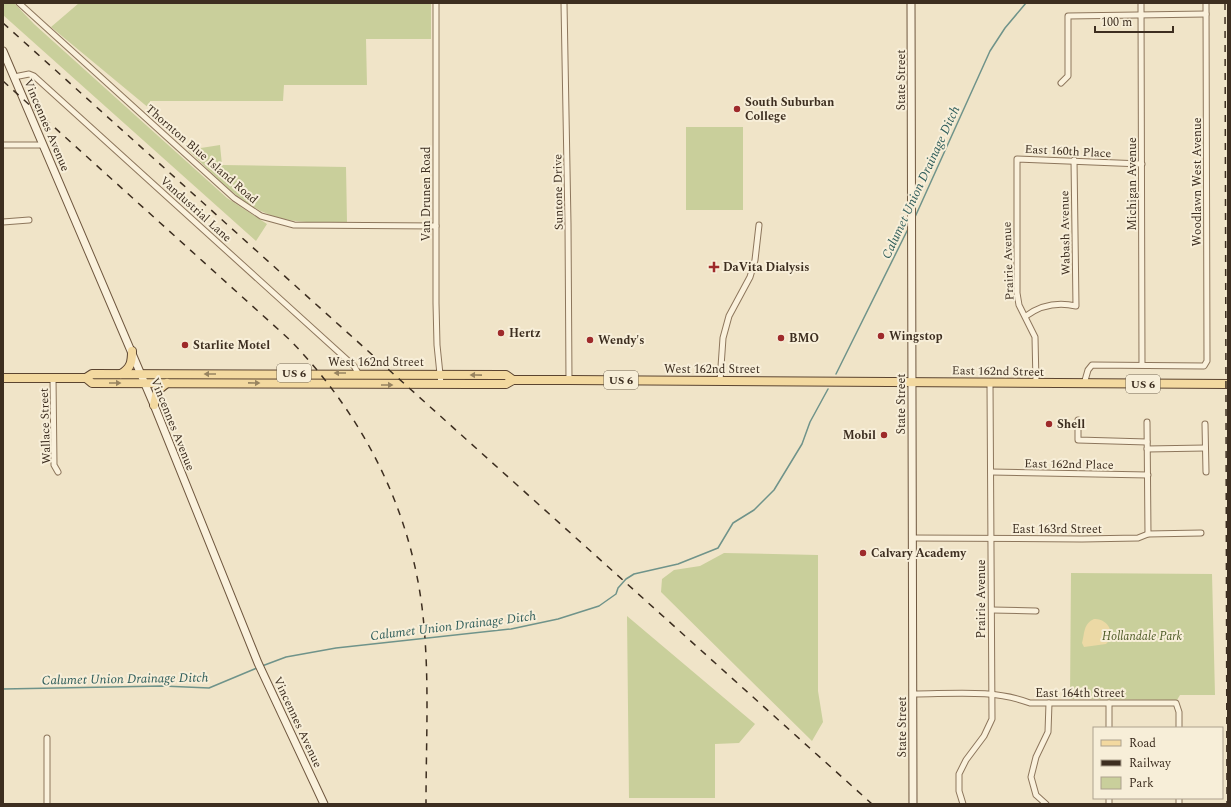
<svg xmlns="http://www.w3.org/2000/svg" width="1231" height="807" font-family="Spectral,serif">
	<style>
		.green { fill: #c9cf9b }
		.sand { fill: #ecd9a5 }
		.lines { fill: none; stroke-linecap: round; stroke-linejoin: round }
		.stream { stroke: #6f938a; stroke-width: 1.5 }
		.street-casing { stroke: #8d765c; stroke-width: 7 }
		.secondary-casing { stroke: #6f573f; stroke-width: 9 }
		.primary-casing { stroke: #5b4430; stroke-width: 10 }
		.street { stroke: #faf1dc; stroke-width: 5 }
		.secondary { stroke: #faf1dc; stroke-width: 7 }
		.primary { stroke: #f3d9a0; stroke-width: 8 }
		.rail { stroke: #3d2e20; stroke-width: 1.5; stroke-dasharray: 7 7; stroke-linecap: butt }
		.oneway { fill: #988460 }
		.poi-dot { fill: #9e2a2b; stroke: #f7eed8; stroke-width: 1.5 }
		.labels { text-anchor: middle; stroke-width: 4; stroke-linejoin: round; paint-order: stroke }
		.shield { fill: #f7eed8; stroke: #756857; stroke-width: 1 }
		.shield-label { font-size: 11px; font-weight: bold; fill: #3d2e20 }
		.street-label { font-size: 12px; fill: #3d2e20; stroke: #f7eed8 }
		.poi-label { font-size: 12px; font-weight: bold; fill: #3d2e20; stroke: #f7eed8; text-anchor: start }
		.park-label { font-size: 12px; font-style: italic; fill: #4d5a26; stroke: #f7eed8 }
		.water-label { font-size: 13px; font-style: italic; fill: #2f5d5a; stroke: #f7eed8 }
	</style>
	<rect width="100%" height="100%" fill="#f0e4c8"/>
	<g class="green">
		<path d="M 3,3 L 14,3 L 34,24 L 227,198 L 267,224 L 256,241 L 3,15 Z"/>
		<path d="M 79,3 L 431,3 L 431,39 L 366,39 L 367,85 L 284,85 L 283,101 L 150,101 L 150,109 L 51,27 Z"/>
		<rect x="686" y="127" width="57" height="83"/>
		<path d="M 220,145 L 222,165 L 346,167 L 347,222 C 325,222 302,224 280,218 C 243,209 215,175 188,150 Z"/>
		<path d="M 724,553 L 818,555 L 818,691 L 823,722 L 812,741 L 661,592 L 662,579 L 674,570 L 700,566 Z"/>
		<path d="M 1071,573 L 1212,574 L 1215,695 L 1180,695 L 1177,700 L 1070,699 Z"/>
		<path d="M 627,616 L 755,724 L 739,743 L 715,744 L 715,798 L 629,798 Z"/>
	</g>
	<path class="sand" d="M 1094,619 C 1108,618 1117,635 1106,644 L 1084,647 L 1082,643 C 1085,633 1083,624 1094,619 Z"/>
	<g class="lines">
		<g class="stream">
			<path d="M 915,217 L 990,51 L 1005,28 L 1026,3"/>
			<path d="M 836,374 L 908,229"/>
			<path d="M 262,666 L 286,657 L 336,648 L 511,629 L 558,619 L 599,606 L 616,594 L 618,588 L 626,579 L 634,574 L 678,564 L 718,548 L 733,523 L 754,510 L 774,490 L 802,444 L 810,422 L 828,389"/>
			<path d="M 3,689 L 163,686 L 209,688 L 257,668"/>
		</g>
		<defs>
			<g id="street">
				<path d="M 19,3 L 234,198 L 261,216 L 294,225 L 436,226"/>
				<path d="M 436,3 L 436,303 L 437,345 L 441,384"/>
				<path d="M 564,3 L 568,224 L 569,380"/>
				<path d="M 1141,3 L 1142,365"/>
				<path d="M 14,77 L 29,74 L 34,76 L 354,366 L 358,373"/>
				<path d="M 1061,83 L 1068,76 L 1068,16 L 1206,14"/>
				<path d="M 3,145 L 43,145"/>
				<path d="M 3,222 L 29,220"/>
				<path d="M 1026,316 C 1041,305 1058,302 1076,306 L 1074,160"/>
				<path d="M 53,378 L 54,465 L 58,472"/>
				<path d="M 720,381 L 723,338 L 729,316 L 750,277 L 755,260 L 759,225"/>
				<path d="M 1036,383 L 1035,337 L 1019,305 L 1017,293 L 1017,159 L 1142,164"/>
				<path d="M 1084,384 L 1088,370 L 1092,365 L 1204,366 L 1207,361 L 1206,3"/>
				<path d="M 1078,420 L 1078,440 L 1147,442"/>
				<path d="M 1147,422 L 1148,534"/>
				<path d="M 1205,424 L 1206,472"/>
				<path d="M 1147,449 L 1205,448"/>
				<path d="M 991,472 L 1148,475"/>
				<path d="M 912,538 L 1082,539 L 1138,538 L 1148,534 L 1201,533"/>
				<path d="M 992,610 L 1036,611"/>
				<path d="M 913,694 C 952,694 994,689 1030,703 L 1176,703 L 1179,712 L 1179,728"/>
				<path d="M 1109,703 L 1109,728"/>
				<path d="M 47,738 L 47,804"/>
				<path d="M 1109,798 L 1109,804"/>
				<path d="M 963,804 L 959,791 L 959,774 L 966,760 L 984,736 L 992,719 L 990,383"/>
				<path d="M 1046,804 L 1036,795 L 1031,777 L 1036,757 L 1048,732 L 1049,703"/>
				<path d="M 1179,804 L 1179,798"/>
			</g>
			<g id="secondary">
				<path d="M 911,3 L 913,804"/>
				<path d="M 3,51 L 154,405 L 258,663 L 324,804"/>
			</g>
			<g id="primary">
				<path d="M 121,374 C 131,368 132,362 132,351"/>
				<path d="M 3,378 L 86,378 L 92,374 L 506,375 L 513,380"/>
				<path d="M 86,378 L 92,383 L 477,384 L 506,384 L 513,380 L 569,380 L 1228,384"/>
				<path d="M 154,405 L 157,391 L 167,383"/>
			</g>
		</defs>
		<use href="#street" class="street-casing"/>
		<use href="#secondary" class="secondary-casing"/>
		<use href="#primary" class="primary-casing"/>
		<use href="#street" class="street"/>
		<use href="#secondary" class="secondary"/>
		<use href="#primary" class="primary"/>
		<g class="rail">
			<path d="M 1225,3 L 1227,804"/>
			<path d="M 3,23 L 872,804"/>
			<path d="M 3,81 L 290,340 C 361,413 409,505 422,607 C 430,672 426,739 426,804"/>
		</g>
	</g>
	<defs><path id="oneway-solid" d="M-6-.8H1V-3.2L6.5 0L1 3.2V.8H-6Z"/></defs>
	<g class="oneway">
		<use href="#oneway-solid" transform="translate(340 373) rotate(-180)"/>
		<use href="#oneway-solid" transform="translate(210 374) rotate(180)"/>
		<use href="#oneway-solid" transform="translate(476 375) rotate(-179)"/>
		<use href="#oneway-solid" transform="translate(115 383)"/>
		<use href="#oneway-solid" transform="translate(254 383) rotate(1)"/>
		<use href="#oneway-solid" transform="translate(387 385)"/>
	</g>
	<g class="poi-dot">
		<circle cx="737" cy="109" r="4"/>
		<path d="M712 261h4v4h4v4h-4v4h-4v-4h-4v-4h4z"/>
		<circle cx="501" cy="333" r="4"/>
		<circle cx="881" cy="336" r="4"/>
		<circle cx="781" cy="338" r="4"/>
		<circle cx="590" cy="340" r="4"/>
		<circle cx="185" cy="345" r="4"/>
		<circle cx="1049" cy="424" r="4"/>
		<circle cx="884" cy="435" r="4"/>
		<circle cx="863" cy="553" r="4"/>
	</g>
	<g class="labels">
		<g class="shield">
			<rect x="277" y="364" width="34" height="18" rx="3"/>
			<rect x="604" y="371" width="34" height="18" rx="3"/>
			<rect x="1126" y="375" width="34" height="18" rx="3"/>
		</g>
		<g class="shield-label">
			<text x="294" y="377">US 6</text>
			<text x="621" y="384">US 6</text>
			<text x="1143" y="388">US 6</text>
		</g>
		<g class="street-label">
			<text transform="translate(901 80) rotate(-90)" y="4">State Street</text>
			<text transform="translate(47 125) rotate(67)" y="4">Vincennes Avenue</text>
			<text transform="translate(1068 151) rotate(3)" y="4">East 160th Place</text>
			<text transform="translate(202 154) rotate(41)" y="4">Thornton Blue Island Road</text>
			<text transform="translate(1197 182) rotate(-90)" y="4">Woodlawn West Avenue</text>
			<text transform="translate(1132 184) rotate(-90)" y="4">Michigan Avenue</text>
			<text transform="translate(558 192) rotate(-91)" y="4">Suntone Drive</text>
			<text transform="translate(426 194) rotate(-90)" y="4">Van Drunen Road</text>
			<text transform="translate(196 209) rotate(42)" y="4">Vandustrial Lane</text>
			<text transform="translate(1065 233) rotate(-91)" y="4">Wabash Avenue</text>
			<text transform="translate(1008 261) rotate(-92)" y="4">Prairie Avenue</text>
			<text x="376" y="366">West 162nd Street</text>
			<text x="712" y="373">West 162nd Street</text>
			<text transform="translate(998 371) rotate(1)" y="4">East 162nd Street</text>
			<text transform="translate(901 404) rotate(-90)" y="4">State Street</text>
			<text transform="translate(173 424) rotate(68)" y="4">Vincennes Avenue</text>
			<text transform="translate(45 426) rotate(-92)" y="4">Wallace Street</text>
			<text transform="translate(1069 464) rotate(1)" y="4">East 162nd Place</text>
			<text x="1057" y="533">East 163rd Street</text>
			<text transform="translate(981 599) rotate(-90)" y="4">Prairie Avenue</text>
			<text x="1080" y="697">East 164th Street</text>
			<text transform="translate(298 722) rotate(65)" y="4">Vincennes Avenue</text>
			<text transform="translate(902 727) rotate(-90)" y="4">State Street</text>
		</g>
		<g class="poi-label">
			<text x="745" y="106">South Suburban<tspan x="745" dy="14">College</tspan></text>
			<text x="723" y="271">DaVita Dialysis</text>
			<text x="509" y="337">Hertz</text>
			<text x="889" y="340">Wingstop</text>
			<text x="789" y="342">BMO</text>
			<text x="598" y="344">Wendy's</text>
			<text x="193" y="349">Starlite Motel</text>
			<text x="1057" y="428">Shell</text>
			<text x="876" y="439" text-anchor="end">Mobil</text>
			<text x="871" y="557">Calvary Academy</text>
		</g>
		<g class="park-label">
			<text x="1142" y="640">Hollandale Park</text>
		</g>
		<g class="water-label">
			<text transform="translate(920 182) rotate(-65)" y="5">Calumet Union Drainage Ditch</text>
			<text transform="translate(453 625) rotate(-7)" y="5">Calumet Union Drainage Ditch</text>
			<text transform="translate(125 678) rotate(-1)" y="5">Calumet Union Drainage Ditch</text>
		</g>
	</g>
	<rect width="1231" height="807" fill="none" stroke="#3d2e20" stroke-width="8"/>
	<rect x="1093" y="727" width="130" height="72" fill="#f7eed8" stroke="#ada18e"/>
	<rect x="1101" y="740" width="20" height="6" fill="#f3d9a0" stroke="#ada18e"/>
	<text x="1129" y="747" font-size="12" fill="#3d2e20">Road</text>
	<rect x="1101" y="760" width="20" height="6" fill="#3d2e20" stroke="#ada18e"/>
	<text x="1129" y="767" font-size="12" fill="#3d2e20">Railway</text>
	<rect x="1101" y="777" width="20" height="12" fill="#c9cf9b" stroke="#ada18e"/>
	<text x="1129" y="787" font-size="12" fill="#3d2e20">Park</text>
	<path d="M1095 26v6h78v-6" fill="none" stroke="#3d2e20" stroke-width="2"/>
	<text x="1101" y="26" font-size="12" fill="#3d2e20" stroke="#f7eed8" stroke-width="3" paint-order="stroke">100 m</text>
</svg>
